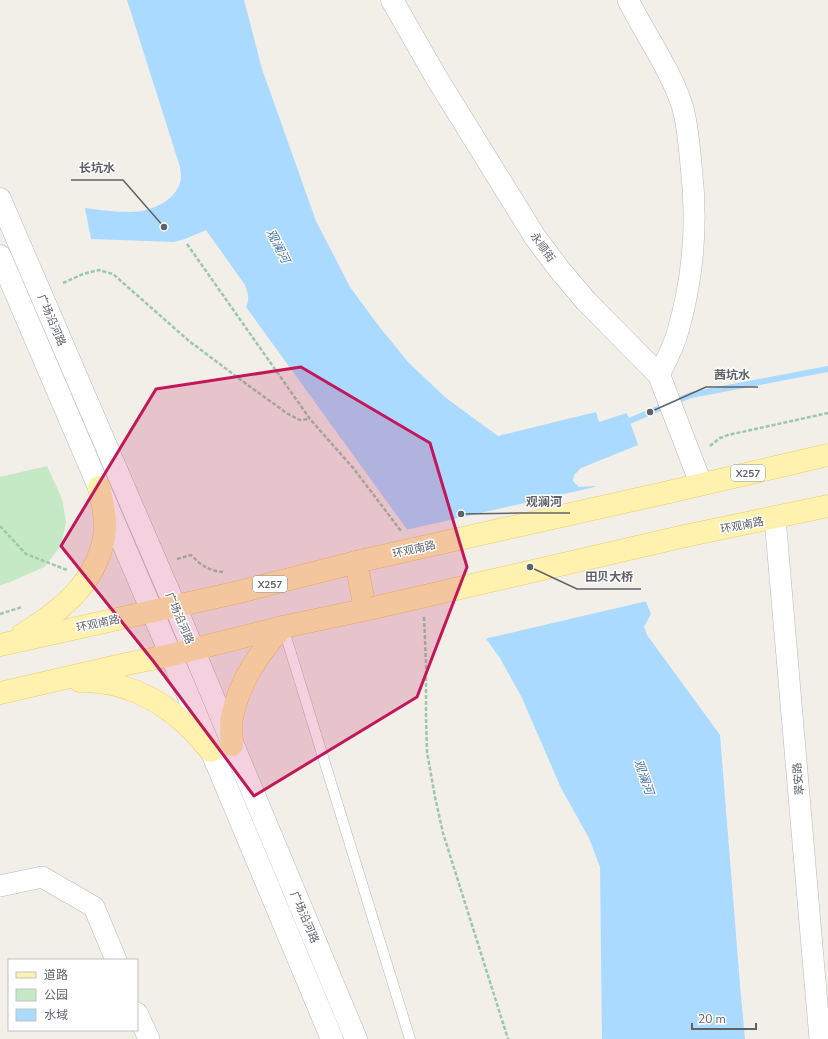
<svg xmlns="http://www.w3.org/2000/svg" width="828" height="1039" font-family="'Nunito Sans','Noto Sans SC',sans-serif">
	<style>
		.green { fill: #c5e8c5 }
		.water { fill: #aadaff }
		.pier { fill: #f1efe8 }
		.lines { fill: none; stroke-linecap: round; stroke-linejoin: round }
		.stream { stroke: #aadaff; stroke-width: 6 }
		.service-casing { stroke: #b5b8bc; stroke-width: 11 }
		.minor-casing { stroke: #b5b8bc; stroke-width: 22 }
		.tertiary-casing { stroke: #b5b8bc; stroke-width: 23 }
		.primary-casing { stroke: #f2c960; stroke-width: 23 }
		.path { stroke: #9cc7a9; stroke-width: 2.5; stroke-dasharray: 4 2; stroke-linecap: butt }
		.service { stroke: #fff; stroke-width: 10 }
		.minor { stroke: #fff; stroke-width: 21 }
		.tertiary { stroke: #fff; stroke-width: 22 }
		.primary { stroke: #fff2af; stroke-width: 22 }
		.primary-bridge-casing { stroke: #f2c960; stroke-width: 23; stroke-linecap: butt }
		.primary-bridge { stroke: #fff2af; stroke-width: 22 }
		.marked { fill: #c2185b; fill-opacity: 0.2; stroke: #c2185b; stroke-width: 3; stroke-linejoin: round }
		.labels { text-anchor: middle; stroke-width: 3; stroke-linejoin: round; paint-order: stroke }
		.shield { fill: #fff; stroke: #8f9295; stroke-width: 1 }
		.shield-label { font-size: 10px; font-weight: bold; fill: #5f6368 }
		.street-label { font-size: 11px; fill: #5f6368; stroke: #fff }
		.water-label { font-size: 12px; font-style: italic; fill: #4174aa; stroke: #fff }
		.leader { fill: none; stroke: #5f6368; stroke-width: 1.5 }
		.callout-dot { fill: #5f6368; stroke: #fff; stroke-width: 1.5 }
		.callout-label { font-size: 12px; text-anchor: middle; font-weight: bold; fill: #5f6368; stroke: #fff; stroke-width: 3; stroke-linejoin: round; paint-order: stroke }
	</style>
	<rect width="100%" height="100%" fill="#f1efe8"/>
	<path class="green" d="M 47,466 L 62,499 L 66,522 L 61,546 L 44,567 L 8,583 L 0,585 L 0,477 Z"/>
	<path class="water" d="M 127,0 L 244,0 L 262,69 L 316,221 L 350,287 L 378,325 L 408,362 L 446,398 L 498,436 L 596,412 L 599,422 L 627,413 L 638,445 L 581,468 L 574,475 L 573,481 L 579,487 L 595,486 L 599,489 L 651,614 L 644,627 L 647,635 L 720,735 L 740,985 L 745,1039 L 602,1039 L 600,867 L 589,838 L 561,788 L 522,698 L 500,658 L 246,307 C 250,299 248,293 245,285 L 206,230 L 185,239 L 174,242 L 91,239 L 85,208 C 100,210 116,212 131,212 C 151,212 181,199 181,176 C 181,173 180,169 180,167 Z"/>
	<path class="pier" d="M 599,486 L 601,488 L 605,497 L 647,601 L 484,639 L 406,530 Z"/>
	<g class="lines">
		<path class="stream" d="M 622,424 L 691,395 L 828,369"/>
		<defs>
			<path id="service" d="M 283,627 L 410,1039"/>
			<g id="minor">
				<path d="M 628,0 C 645,34 670,69 682,105 C 688,125 689,145 691,165 C 698,222 694,275 678,331 C 674,346 666,361 659,375"/>
				<path d="M 775,518 L 820,1039"/>
				<path d="M 0,886 L 42,877 L 94,907 L 116,960"/>
				<path d="M 137,1013 L 149,1039"/>
			</g>
			<g id="tertiary">
				<path d="M 392,0 L 436,77 L 535,237 L 559,269 L 586,301 L 659,375 L 701,484"/>
				<path d="M 0,199 L 175,606 L 356,1039"/>
				<path d="M 0,256 L 185,688 L 332,1039"/>
			</g>
			<g id="primary">
				<path d="M 669,492 L 828,455"/>
				<path d="M 685,536 L 828,506"/>
				<path d="M 356,562 L 365,609"/>
				<path d="M 23,634 C 63,610 100,579 105,530 C 106,516 102,501 99,487"/>
				<path d="M 0,645 L 239,592 L 365,560"/>
				<path d="M 80,681 C 120,680 157,697 186,724 C 195,732 203,742 211,751"/>
				<path d="M 0,693 L 122,665 L 171,655 L 283,627 L 373,608"/>
				<path d="M 232,745 C 232,739 231,732 231,726 C 231,719 233,712 235,705 C 244,674 261,650 283,627"/>
			</g>
		</defs>
		<use href="#service" class="service-casing"/>
		<use href="#minor" class="minor-casing"/>
		<use href="#tertiary" class="tertiary-casing"/>
		<use href="#primary" class="primary-casing"/>
		<g class="path">
			<path d="M 187,244 L 310,419 L 354,469 L 401,531"/>
			<path d="M 63,283 L 83,274 L 99,270 L 113,274 L 189,341 L 249,386 L 288,414 L 300,420 L 310,419"/>
			<path d="M 710,446 L 720,438 L 728,435 L 828,413"/>
			<path d="M 0,526 L 26,554 L 67,570"/>
			<path d="M 177,559 L 191,555 C 202,566 207,570 223,572"/>
			<path d="M 0,614 L 22,607"/>
			<path d="M 424,617 L 426,663 L 426,717 L 427,752 L 435,797 L 443,833 L 454,868 L 508,1039"/>
		</g>
		<use href="#service" class="service"/>
		<use href="#minor" class="minor"/>
		<use href="#tertiary" class="tertiary"/>
		<use href="#primary" class="primary"/>
		<defs>
			<g id="primary-bridge">
				<path d="M 365,560 L 669,492"/>
				<path d="M 373,608 L 685,536"/>
			</g>
		</defs>
		<use href="#primary-bridge" class="primary-bridge-casing"/>
		<use href="#primary-bridge" class="primary-bridge"/>
	</g>
	<path class="marked" d="M 301,367 L 430,443 L 467,567 L 417,697 L 254,796 L 154,662 L 61,546 L 156,389 Z"/>
	<g class="labels">
		<g class="shield">
			<rect x="731" y="465" width="34" height="16" rx="3"/>
			<rect x="253" y="576" width="34" height="16" rx="3"/>
		</g>
		<g class="shield-label">
			<text x="748" y="477">X257</text>
			<text x="270" y="588">X257</text>
		</g>
		<g class="street-label">
			<text transform="translate(543 247) rotate(55)" y="4">永顺街</text>
			<text transform="translate(52 320) rotate(67)" y="4">广场沿河路</text>
			<text transform="translate(742 525) rotate(-11)" y="4">环观南路</text>
			<text transform="translate(414 549) rotate(-13)" y="4">环观南路</text>
			<text transform="translate(180 618) rotate(67)" y="4">广场沿河路</text>
			<text transform="translate(98 623) rotate(-12)" y="4">环观南路</text>
			<text transform="translate(798 779) rotate(-95)" y="4">翠安路</text>
			<text transform="translate(305 917) rotate(67)" y="4">广场沿河路</text>
		</g>
		<g class="water-label">
			<text transform="translate(278 246) rotate(63)" y="4">观澜河</text>
			<text transform="translate(644 777) rotate(71)" y="4">观澜河</text>
		</g>
	</g>
	<path class="leader" d="M164 227L123 180H71M650 412L706 387H758M461 514L518 513H570M530 567L577 589H641"/>
	<g class="callout-dot">
		<circle cx="164" cy="227" r="4"/>
		<circle cx="650" cy="412" r="4"/>
		<circle cx="461" cy="514" r="4"/>
		<circle cx="530" cy="567" r="4"/>
	</g>
	<g class="callout-label">
		<text x="97" y="172">长坑水</text>
		<text x="732" y="379">茜坑水</text>
		<text x="544" y="506">观澜河</text>
		<text x="609" y="581">田贝大桥</text>
	</g>
	<rect x="8" y="959" width="130" height="72" fill="#ffffff" stroke="#bfc1c3"/>
	<rect x="16" y="972" width="20" height="6" fill="#fff2af" stroke="#bfc1c3"/>
	<text x="44" y="979" font-size="12" fill="#5f6368">道路</text>
	<rect x="16" y="989" width="20" height="12" fill="#c5e8c5" stroke="#bfc1c3"/>
	<text x="44" y="999" font-size="12" fill="#5f6368">公园</text>
	<rect x="16" y="1009" width="20" height="12" fill="#aadaff" stroke="#bfc1c3"/>
	<text x="44" y="1019" font-size="12" fill="#5f6368">水域</text>
	<path d="M692 1023v6h64v-6" fill="none" stroke="#5f6368" stroke-width="2"/>
	<text x="698" y="1023" font-size="12" fill="#5f6368" stroke="#ffffff" stroke-width="3" paint-order="stroke">20 m</text>
</svg>
